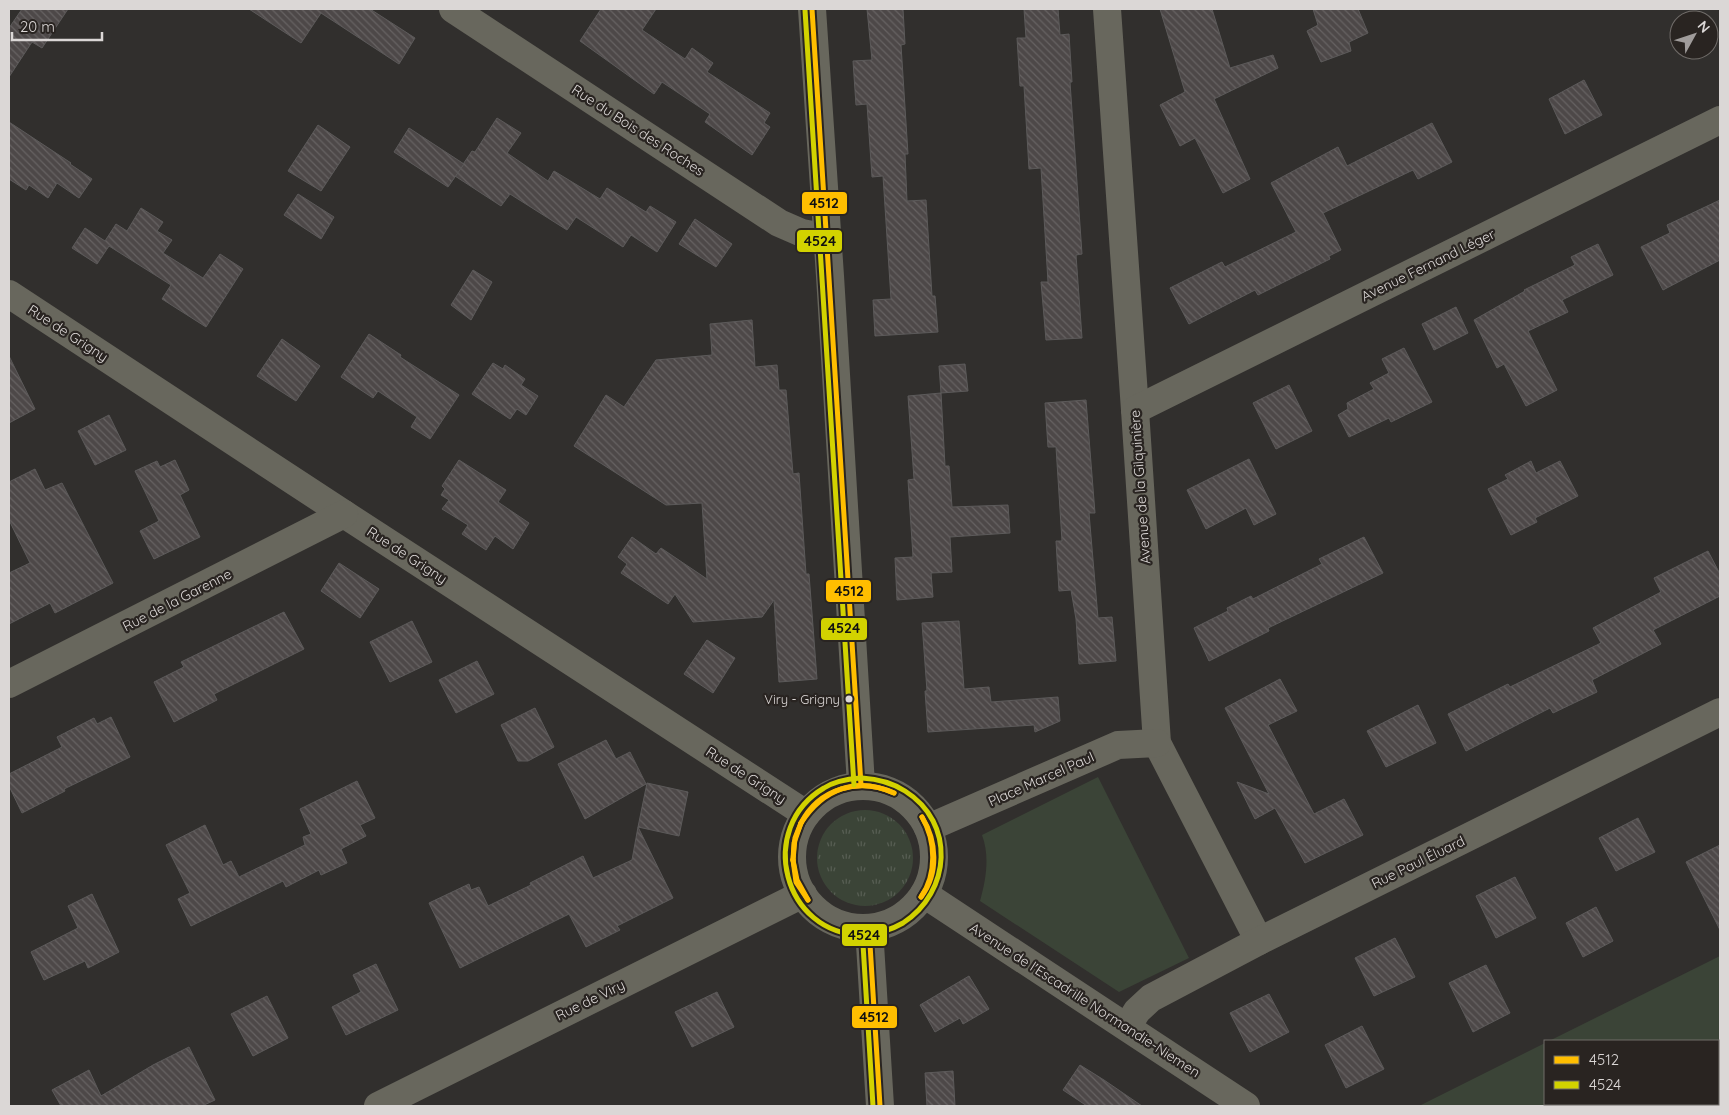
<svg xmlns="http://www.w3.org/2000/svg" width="1729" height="1115" font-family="Quicksand,sans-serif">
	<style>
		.grass { fill: url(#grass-tufts) }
		.park { fill: #3b4437 }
		.building { fill: url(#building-back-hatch); stroke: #5c5a5a }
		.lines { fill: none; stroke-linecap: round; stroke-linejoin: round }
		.minor { stroke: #68675d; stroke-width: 28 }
		.bus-1-casing { stroke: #292421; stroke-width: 9 }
		.bus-2-casing { stroke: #292421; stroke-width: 9 }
		.bus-1 { stroke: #ffbe00; stroke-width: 5 }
		.bus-2 { stroke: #d2d200; stroke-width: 5 }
		.bus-dot { fill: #dbd7d6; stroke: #292421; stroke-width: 2 }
		.labels { text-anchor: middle; stroke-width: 4.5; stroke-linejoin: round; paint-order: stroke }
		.bus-label { font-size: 13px; fill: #dbd7d6; stroke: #292421; text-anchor: end }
		.street-label { font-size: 14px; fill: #dbd7d6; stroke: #292421 }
		.line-badge { stroke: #292421; stroke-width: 2 }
		.pale-badge-label { font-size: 14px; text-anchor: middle; font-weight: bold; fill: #111 }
	</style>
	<defs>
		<pattern id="grass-tufts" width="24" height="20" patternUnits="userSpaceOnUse" patternTransform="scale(1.25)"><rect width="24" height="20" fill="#3b4437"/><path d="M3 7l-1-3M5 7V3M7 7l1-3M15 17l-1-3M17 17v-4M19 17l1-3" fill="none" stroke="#575e53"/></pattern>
		<pattern id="building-back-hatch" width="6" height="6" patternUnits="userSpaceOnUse" patternTransform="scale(1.25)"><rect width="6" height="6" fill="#4d4848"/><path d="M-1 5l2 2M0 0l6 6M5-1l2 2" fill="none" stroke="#666262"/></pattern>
	</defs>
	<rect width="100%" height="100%" fill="#312f2d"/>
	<circle class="grass" cx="865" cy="858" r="48"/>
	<g class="park">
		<path d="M 1098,777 L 1189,958 L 1119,992 L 980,901 C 986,880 990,856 982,835 Z"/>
		<path d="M 1720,956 L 1720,1106 L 1419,1106 L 1545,1043 L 1545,1104 L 1718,1104 L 1718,1041 L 1549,1041 Z"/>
	</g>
	<g class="building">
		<path d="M 22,9 L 68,9 L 42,48 L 32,42 L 9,77 L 9,28 Z"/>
		<path d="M 249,9 L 370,9 L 415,38 L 399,64 L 321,13 L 301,43 Z"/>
		<path d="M 601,9 L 656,9 L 642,30 L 685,59 L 692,48 L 713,63 L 707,72 L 770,113 L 764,123 L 770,127 L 752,155 L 705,122 L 710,114 L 662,82 L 654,94 L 580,41 Z"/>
		<path d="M 867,9 L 903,9 L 905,44 L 901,45 L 908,154 L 905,154 L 907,201 L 926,200 L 932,296 L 935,296 L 938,332 L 875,336 L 873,300 L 891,299 L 883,176 L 872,177 L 867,104 L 856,105 L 853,61 L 872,60 Z"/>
		<path d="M 1024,9 L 1058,9 L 1060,35 L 1069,34 L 1072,82 L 1070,82 L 1082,254 L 1076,255 L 1082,338 L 1046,340 L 1041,282 L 1048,282 L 1041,168 L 1029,169 L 1024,86 L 1020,86 L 1017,38 L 1026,38 Z"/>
		<path d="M 1160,9 L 1212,9 L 1230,68 L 1273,55 L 1278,68 L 1214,99 L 1250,179 L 1223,193 L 1195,138 L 1180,146 L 1160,105 L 1185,92 Z"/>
		<path d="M 1313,9 L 1358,9 L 1368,33 L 1349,42 L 1351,51 L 1321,62 L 1307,31 L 1318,25 Z"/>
		<path d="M 1584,80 L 1602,115 L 1565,134 L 1549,99 Z"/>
		<path d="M 497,118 L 521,133 L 507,153 L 548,181 L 554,171 L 600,199 L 607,188 L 646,212 L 650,206 L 676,222 L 657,252 L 631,235 L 623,247 L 576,217 L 567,230 L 510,194 L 501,206 L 455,176 L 472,151 L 475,152 Z"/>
		<path d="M 9,122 L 71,163 L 70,164 L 92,179 L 79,198 L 57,183 L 48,198 L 29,185 L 26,190 L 9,179 Z"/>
		<path d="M 1432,123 L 1452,162 L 1418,179 L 1413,170 L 1323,213 L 1341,250 L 1329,256 L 1330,259 L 1258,295 L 1255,290 L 1189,324 L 1170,288 L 1222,262 L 1225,267 L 1296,232 L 1271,183 L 1338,147 L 1347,166 Z"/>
		<path d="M 318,125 L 350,147 L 321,191 L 288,171 Z"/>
		<path d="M 409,128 L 464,164 L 448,187 L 394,152 Z"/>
		<path d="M 298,194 L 334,217 L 321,239 L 284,215 Z"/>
		<path d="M 1720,200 L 1720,260 L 1663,290 L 1641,247 L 1670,233 L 1667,225 Z"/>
		<path d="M 141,208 L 163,222 L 157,231 L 172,240 L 163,253 L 203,278 L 220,254 L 243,269 L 206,327 L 162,299 L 171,285 L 109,246 L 97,264 L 72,248 L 85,228 L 105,241 L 116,224 L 127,231 Z"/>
		<path d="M 695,219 L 732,244 L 716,267 L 679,244 Z"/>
		<path d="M 1598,244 L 1613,275 L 1562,300 L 1568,312 L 1528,331 L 1557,390 L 1526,406 L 1504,364 L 1497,368 L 1474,320 L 1525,291 L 1524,290 L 1575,265 L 1571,257 Z"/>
		<path d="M 473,270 L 492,282 L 471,320 L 451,305 Z"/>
		<path d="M 1456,307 L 1468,333 L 1434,350 L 1422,324 Z"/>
		<path d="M 752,320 L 755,367 L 777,365 L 779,390 L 786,390 L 793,474 L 799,473 L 806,574 L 809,574 L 817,679 L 779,682 L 774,600 L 762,617 L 693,622 L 675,594 L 668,604 L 621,573 L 627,564 L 618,557 L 632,537 L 656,554 L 661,548 L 707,579 L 702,503 L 666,505 L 574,446 L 606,395 L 624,407 L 656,360 L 712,355 L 710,324 Z"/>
		<path d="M 369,334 L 401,355 L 400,357 L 459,395 L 430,439 L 411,427 L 417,417 L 378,391 L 373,398 L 341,377 Z"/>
		<path d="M 282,339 L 320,366 L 296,401 L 257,376 Z"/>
		<path d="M 1404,348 L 1432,402 L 1391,422 L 1389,418 L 1349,437 L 1338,415 L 1348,409 L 1347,403 L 1374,389 L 1370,383 L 1389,373 L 1382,359 Z"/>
		<path d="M 9,356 L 35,409 L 9,423 Z"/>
		<path d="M 493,363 L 503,369 L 505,365 L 525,379 L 521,385 L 538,396 L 526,415 L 517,409 L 510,419 L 472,394 Z"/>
		<path d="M 965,364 L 968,391 L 941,393 L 939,366 Z"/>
		<path d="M 1289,385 L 1312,431 L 1276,449 L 1253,403 Z"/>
		<path d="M 941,393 L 945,466 L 949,466 L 952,507 L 1008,505 L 1010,533 L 950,537 L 952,572 L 931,573 L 933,597 L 897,600 L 895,558 L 913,557 L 908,480 L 914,479 L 908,396 Z"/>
		<path d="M 1086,400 L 1095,513 L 1089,513 L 1098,618 L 1112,617 L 1116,661 L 1079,664 L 1076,619 L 1071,590 L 1059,591 L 1056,541 L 1062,541 L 1056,447 L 1048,447 L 1045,403 Z"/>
		<path d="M 109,415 L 126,450 L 95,465 L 78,431 Z"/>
		<path d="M 1249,459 L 1276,514 L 1254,525 L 1246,508 L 1206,529 L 1187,490 Z"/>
		<path d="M 175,460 L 189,490 L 180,495 L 200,537 L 154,559 L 140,531 L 159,521 L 135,471 L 157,461 L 160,467 Z"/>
		<path d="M 459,460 L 506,490 L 498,502 L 529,523 L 513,549 L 495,536 L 486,550 L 462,534 L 468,525 L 442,509 L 449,500 L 441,495 L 445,489 L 442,486 Z"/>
		<path d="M 1531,461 L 1536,473 L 1560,461 L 1578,496 L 1535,518 L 1537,522 L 1511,535 L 1488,489 L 1508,479 L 1505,475 Z"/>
		<path d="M 35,469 L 45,490 L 62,483 L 113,583 L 55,613 L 50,603 L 9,624 L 9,573 L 30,563 L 9,520 L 9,482 Z"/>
		<path d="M 1364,537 L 1383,573 L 1268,628 L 1269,631 L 1209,661 L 1194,628 L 1228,611 L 1227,608 L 1251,596 L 1253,599 L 1322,564 L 1319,559 Z"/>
		<path d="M 1708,551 L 1720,574 L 1720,596 L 1653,630 L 1661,644 L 1592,680 L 1597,692 L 1553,713 L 1550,708 L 1466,751 L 1448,714 L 1508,684 L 1510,687 L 1601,643 L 1593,628 L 1661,592 L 1654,578 Z"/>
		<path d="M 339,563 L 379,589 L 360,618 L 321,591 Z"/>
		<path d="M 284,612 L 304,649 L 214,694 L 217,700 L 174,722 L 154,682 L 184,667 L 181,662 Z"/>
		<path d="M 412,621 L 432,662 L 390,682 L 370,642 Z"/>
		<path d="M 959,621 L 964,689 L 989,687 L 991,702 L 1058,697 L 1060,721 L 1035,732 L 1034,725 L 928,732 L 925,691 L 927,691 L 922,623 Z"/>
		<path d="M 707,640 L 735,658 L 713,693 L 684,674 Z"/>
		<path d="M 477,661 L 494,694 L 456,713 L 439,680 Z"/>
		<path d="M 1280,679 L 1297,711 L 1268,725 L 1314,814 L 1344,799 L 1363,835 L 1305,863 L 1275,808 L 1255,819 L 1237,782 L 1269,794 L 1225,708 Z"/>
		<path d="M 1418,705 L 1436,743 L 1386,767 L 1367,731 Z"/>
		<path d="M 535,708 L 554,747 L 528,761 L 518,761 L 501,725 Z"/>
		<path d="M 111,717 L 130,757 L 64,789 L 65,791 L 22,813 L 9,786 L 9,774 L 62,747 L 57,737 L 94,718 L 97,724 Z"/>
		<path d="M 606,740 L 616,759 L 630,752 L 646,784 L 585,819 L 558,764 Z"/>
		<path d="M 357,781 L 375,818 L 360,825 L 366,836 L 341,849 L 347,863 L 321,875 L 319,870 L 286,887 L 283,881 L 191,926 L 178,899 L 190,893 L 166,845 L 205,825 L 223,865 L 231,861 L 239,877 L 305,845 L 303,837 L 311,834 L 300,809 Z"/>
		<path d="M 647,783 L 688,792 L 679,836 L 638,827 Z"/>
		<path d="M 1638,818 L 1655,852 L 1616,871 L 1599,838 Z"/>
		<path d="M 638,827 L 673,898 L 617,926 L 620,930 L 586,947 L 569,914 L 460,968 L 429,903 L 469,884 L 471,890 L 479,887 L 488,906 L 531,885 L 530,883 L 583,856 L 593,878 L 632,860 Z"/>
		<path d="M 1720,845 L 1720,930 L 1686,862 Z"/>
		<path d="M 1515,877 L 1536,918 L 1496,938 L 1476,896 Z"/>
		<path d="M 92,894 L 119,952 L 88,968 L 85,961 L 44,980 L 31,952 L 78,928 L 68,906 Z"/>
		<path d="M 1596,907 L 1613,941 L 1583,957 L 1566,923 Z"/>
		<path d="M 1395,938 L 1415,977 L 1374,996 L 1355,958 Z"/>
		<path d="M 376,964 L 398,1010 L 346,1035 L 332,1007 L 361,992 L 353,975 Z"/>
		<path d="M 1486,965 L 1510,1013 L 1473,1032 L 1449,983 Z"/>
		<path d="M 969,976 L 989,1009 L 963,1024 L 960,1018 L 935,1032 L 920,1005 Z"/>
		<path d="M 717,992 L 734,1027 L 692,1047 L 675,1012 Z"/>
		<path d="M 1269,994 L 1289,1032 L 1250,1052 L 1230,1013 Z"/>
		<path d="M 267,996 L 288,1038 L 253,1056 L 231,1014 Z"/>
		<path d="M 1362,1026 L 1384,1069 L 1346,1088 L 1325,1045 Z"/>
		<path d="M 189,1047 L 215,1100 L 202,1106 L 61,1106 L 52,1090 L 89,1070 L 101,1096 L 153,1065 Z"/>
		<path d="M 1080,1065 L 1104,1080 L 1142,1106 L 1087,1106 L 1063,1090 Z"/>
		<path d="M 953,1071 L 955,1106 L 927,1106 L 925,1073 Z"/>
	</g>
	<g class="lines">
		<g class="minor">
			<path d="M 453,9 L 779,223 L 802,233 L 828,238"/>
			<path d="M 812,9 L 830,276 L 861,785"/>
			<path d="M 1107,9 L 1135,410 L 1157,743 L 1259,941"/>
			<path d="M 9,294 L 344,514 L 806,814"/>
			<path d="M 1135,410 L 1720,120"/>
			<path d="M 9,684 L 344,514"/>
			<circle cx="863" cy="857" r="71"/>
			<path d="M 928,828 L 1118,745 L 1157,743"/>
			<path d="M 924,894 L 1246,1106"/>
			<path d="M 869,928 L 880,1106"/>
			<path d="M 1127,1027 L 1137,1011 L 1151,998 L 1259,941 L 1720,712"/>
			<path d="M 378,1106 L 803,894"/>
		</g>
		<defs>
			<g id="bus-1">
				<path d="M 812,9 L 861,785"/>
				<path d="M 801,823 C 819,788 860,777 894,793"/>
				<path d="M 801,823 C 823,789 856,776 894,793"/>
				<path d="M 793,860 L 797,880 L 808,900"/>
				<path d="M 793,860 L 796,882 L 808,900"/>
				<path d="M 793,860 L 795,838 L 801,823"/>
				<path d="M 793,860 L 794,843 L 801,823"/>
				<path d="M 921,897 C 937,874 936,841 922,817"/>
				<path d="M 921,897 C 939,874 937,841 922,817"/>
				<path d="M 869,928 L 880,1106"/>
			</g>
			<g id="bus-2">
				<path d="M 805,10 L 854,785"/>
				<path d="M 860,778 C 847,779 835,781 824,788 C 756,828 783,935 863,935 C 876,934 891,930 903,923 C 951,892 956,823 905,791 C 891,782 878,779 862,778"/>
				<path d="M 862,928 L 873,1106"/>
			</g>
		</defs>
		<use href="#bus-1" class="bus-1-casing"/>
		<use href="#bus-2" class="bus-2-casing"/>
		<use href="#bus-1" class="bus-1"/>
		<use href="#bus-2" class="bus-2"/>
	</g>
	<circle class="bus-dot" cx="849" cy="699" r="4.5"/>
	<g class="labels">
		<g class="bus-label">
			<text x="840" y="704">Viry - Grigny</text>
		</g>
		<g class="street-label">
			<text transform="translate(638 130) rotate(33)" y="5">Rue du Bois des Roches</text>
			<text transform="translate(1428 265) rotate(-26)" y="5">Avenue Fernand Léger</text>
			<text transform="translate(68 333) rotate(33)" y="5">Rue de Grigny</text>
			<text transform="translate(1140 487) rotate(-94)" y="5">Avenue de la Gilquinière</text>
			<text transform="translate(407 555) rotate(33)" y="5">Rue de Grigny</text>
			<text transform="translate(177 600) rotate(-27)" y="5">Rue de la Garenne</text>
			<text transform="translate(746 775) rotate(33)" y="5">Rue de Grigny</text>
			<text transform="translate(1041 779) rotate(-24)" y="5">Place Marcel Paul</text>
			<text transform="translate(1418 862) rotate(-26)" y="5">Rue Paul Éluard</text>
			<text transform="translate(590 1000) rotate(-26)" y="5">Rue de Viry</text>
			<text transform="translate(1085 1000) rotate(33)" y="5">Avenue de l'Escadrille Normandie-Niemen</text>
		</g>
	</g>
	<g class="line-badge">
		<rect x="801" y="191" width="47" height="24" rx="5" fill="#ffbe00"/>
		<rect x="796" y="229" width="47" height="24" rx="5" fill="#d2d200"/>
		<rect x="825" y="579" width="47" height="24" rx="5" fill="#ffbe00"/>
		<rect x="820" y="617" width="48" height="24" rx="5" fill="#d2d200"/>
		<rect x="841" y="923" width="47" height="24" rx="5" fill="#d2d200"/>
		<rect x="851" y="1005" width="47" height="24" rx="5" fill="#ffbe00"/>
	</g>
	<g class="pale-badge-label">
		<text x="824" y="208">4512</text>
		<text x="820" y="246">4524</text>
		<text x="849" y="596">4512</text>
		<text x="844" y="633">4524</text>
		<text x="864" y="940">4524</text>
		<text x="874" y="1022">4512</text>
	</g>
	<rect width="1729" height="1115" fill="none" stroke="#dbd7d6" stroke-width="20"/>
	<rect x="1544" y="1040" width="175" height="65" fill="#292421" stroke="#706c69"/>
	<rect x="1554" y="1056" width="25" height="8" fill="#ffbe00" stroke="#706c69"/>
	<text x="1589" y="1065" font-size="15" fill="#dbd7d6">4512</text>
	<rect x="1554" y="1081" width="25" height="8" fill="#d2d200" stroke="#706c69"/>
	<text x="1589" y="1090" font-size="15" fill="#dbd7d6">4524</text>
	<g transform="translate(1694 35) rotate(50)"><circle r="24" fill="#292421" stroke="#706c69"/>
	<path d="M0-4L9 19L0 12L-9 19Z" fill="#a09c9b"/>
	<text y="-8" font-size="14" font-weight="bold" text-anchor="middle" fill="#dbd7d6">N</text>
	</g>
	<path d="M12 32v8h90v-8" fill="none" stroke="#dbd7d6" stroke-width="2.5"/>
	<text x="20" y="32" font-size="15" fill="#dbd7d6" stroke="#292421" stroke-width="4" paint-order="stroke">20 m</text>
</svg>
